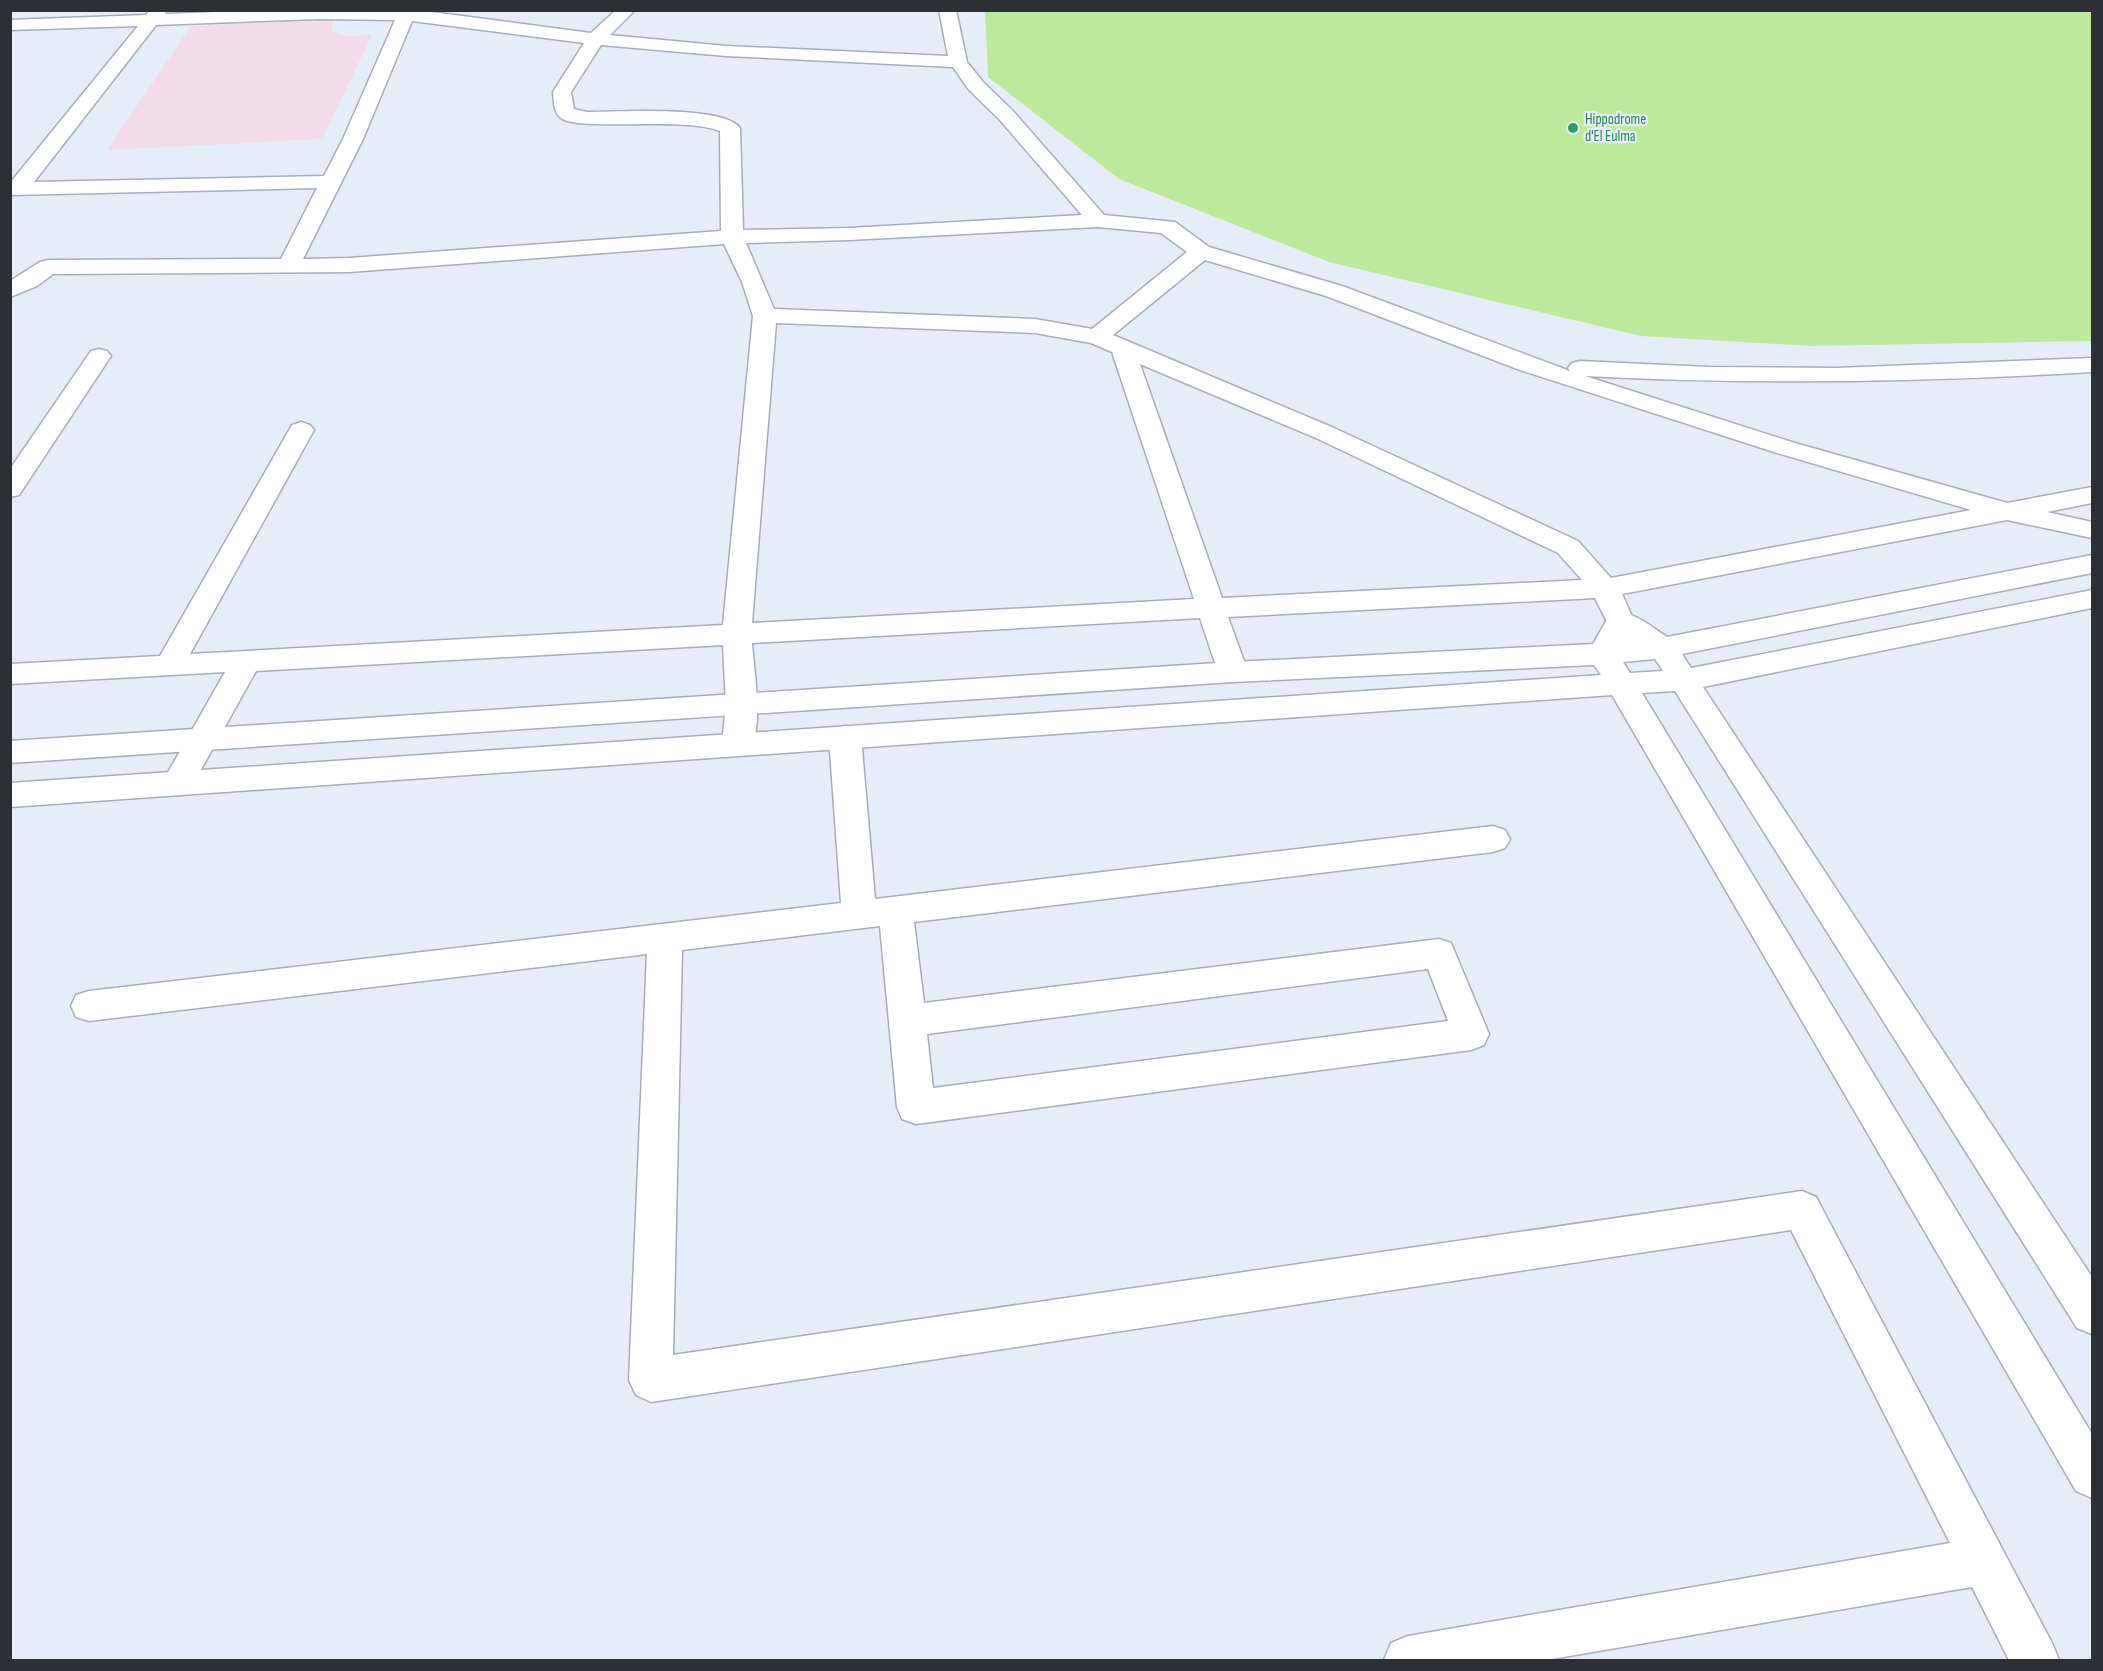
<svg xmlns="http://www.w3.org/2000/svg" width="2103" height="1671" font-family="'Sofia Sans Condensed',sans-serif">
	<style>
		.education { fill: #f3dbe7 }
		.green { fill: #bee99c }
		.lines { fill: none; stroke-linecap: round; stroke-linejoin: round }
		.street-casing { stroke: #a5adb6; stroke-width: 3 }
		.secondary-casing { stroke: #a5adb6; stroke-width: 3 }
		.street { fill: #fff; fill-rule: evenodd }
		.secondary { fill: #fff; fill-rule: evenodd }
		.leisure-dot { fill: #2e9e5b; stroke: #e5eef8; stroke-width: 2 }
		.labels { text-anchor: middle; stroke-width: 4.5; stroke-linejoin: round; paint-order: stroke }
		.far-leisure-label { font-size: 15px; fill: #27864d; stroke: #e5eef8; text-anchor: start }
	</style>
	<rect width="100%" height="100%" fill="#e5eef8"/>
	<path class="education" d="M 334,20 L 331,31 L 346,36 L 372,35 L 322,139 L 107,150 L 191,26 Z"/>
	<path class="green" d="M 985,11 L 2092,11 L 2092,341 L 1811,346 L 1641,336 L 1329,262 L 1119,179 L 988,77 Z"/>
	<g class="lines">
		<defs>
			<g id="street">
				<path d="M 150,10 L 167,10 L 165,14 L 271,10 L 416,10 L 591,33 L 616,10 L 635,10 L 610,35 L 726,46 L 948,56 L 939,10 L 956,10 L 967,62 L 983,82 L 1013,111 L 1104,215 L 1175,222 L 1209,247 L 1342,286 L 1570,371 L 1568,368 L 1572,363 L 1580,361 L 1708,367 L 1836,368 L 2092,358 L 2092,372 C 1923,382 1754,385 1585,376 L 1795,443 L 2007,503 L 2092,487 L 2092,503 L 2047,512 L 2092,522 L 2092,538 L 2007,520 L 1622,594 L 1634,621 L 1630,628 L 1620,631 L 1610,628 L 1595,598 L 1228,617 L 1248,672 L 1244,679 L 1233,682 L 1222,679 L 1218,672 L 1200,618 L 752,643 C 754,672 764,727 749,752 L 738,755 L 727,752 L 722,744 L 726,705 L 723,645 L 256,671 L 189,791 L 178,795 L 167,791 L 162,783 L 225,672 L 10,684 L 10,664 L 160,656 L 292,425 L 301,422 L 310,425 L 314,430 L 190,654 L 723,625 L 753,316 L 742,282 L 724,244 L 349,272 L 53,274 L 37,286 L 10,297 L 10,281 L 40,262 L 48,260 L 281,259 L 317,188 L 10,195 L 10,183 L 138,26 L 10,30 L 10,20 L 146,15 ZM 318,19 L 395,20 L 343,139 L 324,176 L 34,182 L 156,25 ZM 412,21 L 584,43 L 553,92 C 554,101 553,112 561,118 C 580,132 683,116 720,131 L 721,231 L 349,258 L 303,259 L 363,139 ZM 601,45 L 726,56 L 953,67 L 969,90 L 999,119 L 1082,215 L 849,228 L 743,230 L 740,128 C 724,105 615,112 587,112 L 574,109 L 571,92 ZM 1098,227 L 1161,233 L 1187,252 L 1092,329 L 1035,319 L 774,309 L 746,243 L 849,240 ZM 1205,260 L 1326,296 L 1520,370 L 1777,453 L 1971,510 L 1611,578 L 1578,541 L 1334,428 L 1113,335 ZM 776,323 L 1035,333 L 1091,343 L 1112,352 L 1194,599 L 752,623 ZM 1140,364 L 1316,438 L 1558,553 L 1582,580 L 1222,598 Z"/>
				<path d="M 99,349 L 107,351 L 111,356 L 19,495 L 10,497 L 10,469 L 91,351 Z"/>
				<path d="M 845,726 L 856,729 L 861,737 L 875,899 L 1493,826 L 1505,830 L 1510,839 L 1505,848 L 1493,852 L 914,922 L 924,1003 L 1439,939 L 1451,943 L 1489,1034 L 1484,1045 L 1471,1050 L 916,1124 L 902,1119 L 897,1107 L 880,926 L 682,950 L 673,1355 L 1802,1191 L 1816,1197 L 2052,1643 L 2059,1660 L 2009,1660 L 1972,1587 L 1546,1660 L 1384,1660 L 1391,1643 L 1408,1636 L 1950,1543 L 1791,1230 L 651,1402 L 636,1395 L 629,1380 L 647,954 L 89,1021 L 76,1017 L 71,1006 L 76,995 L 89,991 L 841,903 L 829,737 L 834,729 ZM 1428,969 L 1448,1021 L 933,1088 L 927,1034 Z"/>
			</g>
			<path id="secondary" d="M 2092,555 L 2092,573 L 1682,654 L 1691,668 L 2092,590 L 2092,608 L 1703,687 L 2092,1277 L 2092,1334 L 2077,1328 L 1675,691 L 1642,693 L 2092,1434 L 2092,1498 L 2076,1491 L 1612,695 L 10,807 L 10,783 L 1601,675 L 1594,665 L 1233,682 L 10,763 L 10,741 L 1233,662 L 1593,644 L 1610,614 C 1631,608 1650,626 1667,637 ZM 1655,659 L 1663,671 L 1630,673 L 1623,662 Z"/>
		</defs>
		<use href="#street" class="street-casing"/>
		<use href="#secondary" class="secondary-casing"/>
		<use href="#street" class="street"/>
		<use href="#secondary" class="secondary"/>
	</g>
	<circle class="leisure-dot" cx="1573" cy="128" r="6"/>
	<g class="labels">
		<g class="far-leisure-label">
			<text x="1585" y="124">Hippodrome<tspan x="1585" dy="17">d'El Eulma</tspan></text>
		</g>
	</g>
	<rect width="2103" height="1671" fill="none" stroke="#2c2f33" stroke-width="24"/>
</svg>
